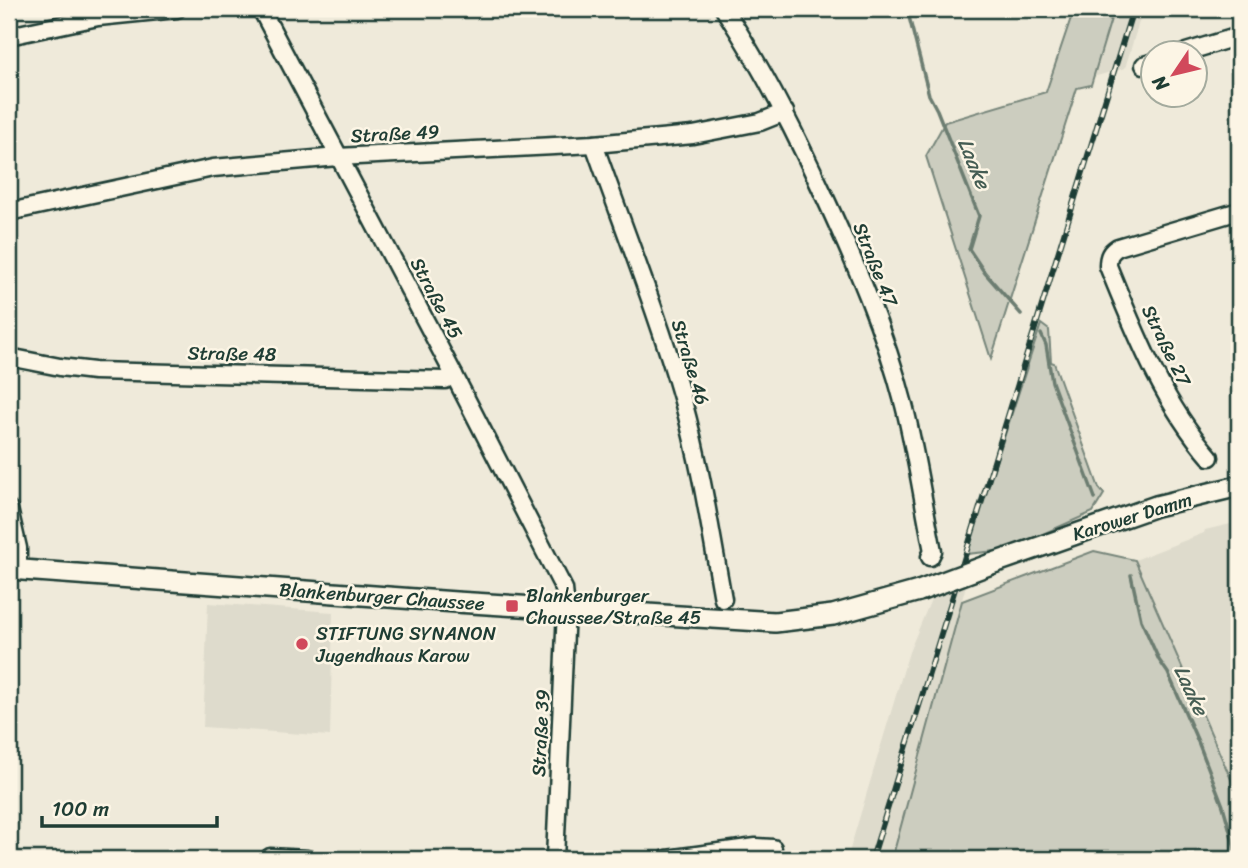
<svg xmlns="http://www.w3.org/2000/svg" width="1248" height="868" font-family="Sriracha,sans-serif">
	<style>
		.built { fill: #dedbcc }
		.green { fill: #cccdbf; stroke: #76857a; stroke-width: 2 }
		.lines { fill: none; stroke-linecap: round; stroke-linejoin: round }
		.stream { stroke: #6c7d71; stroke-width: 3.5 }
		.minor-casing { stroke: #1f3d34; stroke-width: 21 }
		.major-casing { stroke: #1f3d34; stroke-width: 24 }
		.minor { stroke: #fcf5e5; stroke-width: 16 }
		.major { stroke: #fcf5e5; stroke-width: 19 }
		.rail-casing { stroke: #1f3d34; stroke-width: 6 }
		.rail { stroke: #fcf5e5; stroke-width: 3.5; stroke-dasharray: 10; stroke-linecap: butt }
		.major-bridge-casing { stroke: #1f3d34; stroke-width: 24; stroke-linecap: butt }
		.major-bridge { stroke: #fcf5e5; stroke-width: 19 }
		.poi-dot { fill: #d1495b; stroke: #fcf5e5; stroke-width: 2.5 }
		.labels { text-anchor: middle; stroke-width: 5; stroke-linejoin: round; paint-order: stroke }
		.street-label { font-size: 19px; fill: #1f3d34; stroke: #fcf5e5 }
		.poi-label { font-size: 19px; fill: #1f3d34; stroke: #fcf5e5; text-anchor: start }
		.water-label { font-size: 21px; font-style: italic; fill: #455d53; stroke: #fcf5e5 }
	</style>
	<rect width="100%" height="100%" fill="#efeada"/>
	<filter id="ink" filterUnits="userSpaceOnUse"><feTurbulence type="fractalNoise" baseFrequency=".0143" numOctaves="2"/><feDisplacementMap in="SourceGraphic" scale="14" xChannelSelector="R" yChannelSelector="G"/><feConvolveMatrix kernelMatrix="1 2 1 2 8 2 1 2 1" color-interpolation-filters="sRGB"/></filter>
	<g filter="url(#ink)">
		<g class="built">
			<path d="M 1114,9 L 1143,9 L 1125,68 L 1093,77 Z"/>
			<path d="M 1239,522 L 1239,784 L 1234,786 L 1135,560 L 1204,533 L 1205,530 Z"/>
			<path d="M 966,585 L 892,859 L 847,859 L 909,652 L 932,597 Z"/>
			<path d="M 208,603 L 333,612 L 330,736 L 203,727 Z"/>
		</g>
		<g class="green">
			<path d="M 1074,9 L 1114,9 L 1091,85 L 1077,88 L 991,359 L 926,156 L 945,122 L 1046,92 Z"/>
			<path d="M 1041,324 L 1049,330 L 1051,362 L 1054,363 L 1099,488 L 1104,494 L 1093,512 L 1006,550 L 966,554 Z"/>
			<path d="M 1094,551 L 1135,560 L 1234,786 L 1239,784 L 1239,859 L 892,859 L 962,601 Z"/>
		</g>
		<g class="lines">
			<g class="stream">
				<path d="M 907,9 L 929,95 L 937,110 L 979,216 L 969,249 L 985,273 L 1021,314"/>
				<path d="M 1041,334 L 1046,345 L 1052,382 L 1095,498"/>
				<path d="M 1131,575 L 1141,620 L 1159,660 L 1168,673 L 1199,744 L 1223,806 L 1238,859"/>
			</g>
			<defs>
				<g id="minor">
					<path d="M 261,9 L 454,375 L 564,589 L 566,609 L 555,859"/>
					<path d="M 724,9 C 762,67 793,128 822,191 C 854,260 885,331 904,405 C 916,452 923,502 933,551 L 930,557"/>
					<path d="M 9,36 L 98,17 L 177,9"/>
					<path d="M 1186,52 L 1239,36"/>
					<path d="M 1144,65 L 1154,62"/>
					<path d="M 594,144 C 624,229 658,314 683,401 C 701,466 711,533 723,599"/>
					<path d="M 9,212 L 213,168 L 338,157 L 594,144 L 693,135 L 760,122 L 785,112"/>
					<path d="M 9,357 L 60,367 L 94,371 L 445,380 L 454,375"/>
					<path d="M 1210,457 C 1162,402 1135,332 1108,266 C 1108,256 1110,252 1118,247 L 1239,211"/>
					<path d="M 9,509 L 18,548 L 18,570"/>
					<path d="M 270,857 L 307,859"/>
					<path d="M 667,859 L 756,847 L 773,848"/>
				</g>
				<g id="major">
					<path d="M 991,564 L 1156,506 L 1239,486"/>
					<path d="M 9,569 L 456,602 L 775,622 L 833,615 L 919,591"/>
				</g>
			</defs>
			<use href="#minor" class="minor-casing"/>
			<use href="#major" class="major-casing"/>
			<use href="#minor" class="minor"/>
			<use href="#major" class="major"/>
			<defs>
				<path id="rail" d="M 872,859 L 1133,9"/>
			</defs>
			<use href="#rail" class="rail-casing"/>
			<use href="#rail" class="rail"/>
			<defs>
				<path id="major-bridge" d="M 919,591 L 991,564"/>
			</defs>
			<use href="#major-bridge" class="major-bridge-casing"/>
			<use href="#major-bridge" class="major-bridge"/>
		</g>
	</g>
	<g class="poi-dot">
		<rect x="505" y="599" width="14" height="14" rx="3.5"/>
		<circle cx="302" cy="644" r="7"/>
	</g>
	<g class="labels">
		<g class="street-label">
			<text transform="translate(395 133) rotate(-3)" y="7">Straße 49</text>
			<text transform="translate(876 264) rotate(68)" y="7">Straße 47</text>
			<text transform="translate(437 298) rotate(62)" y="7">Straße 45</text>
			<text transform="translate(1167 345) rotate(64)" y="7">Straße 27</text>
			<text transform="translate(232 353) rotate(1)" y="7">Straße 48</text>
			<text transform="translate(691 362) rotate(73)" y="7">Straße 46</text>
			<text transform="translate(1132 516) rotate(-17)" y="7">Karower Damm</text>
			<text transform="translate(382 596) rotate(4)" y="7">Blankenburger Chaussee</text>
			<text transform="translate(540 733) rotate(-87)" y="7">Straße 39</text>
		</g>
		<g class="poi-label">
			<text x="526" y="602">Blankenburger<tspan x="526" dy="22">Chaussee/Straße 45</tspan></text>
			<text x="316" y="640">STIFTUNG SYNANON<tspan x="316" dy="22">Jugendhaus Karow</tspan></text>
		</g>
		<g class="water-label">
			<text transform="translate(974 163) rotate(67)" y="7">Laake</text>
			<text transform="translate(1191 690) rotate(65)" y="7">Laake</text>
		</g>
	</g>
	<rect width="1248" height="868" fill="none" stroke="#fcf5e5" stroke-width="35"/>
	<rect x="18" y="18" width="1213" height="833" fill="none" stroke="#1f3d34" stroke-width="2.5" filter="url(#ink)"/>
	<g transform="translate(1174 74) rotate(235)"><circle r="33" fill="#fcf5e5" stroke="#a4ab9e" stroke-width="2"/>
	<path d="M0-5L12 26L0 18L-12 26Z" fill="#d1495b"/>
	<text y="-10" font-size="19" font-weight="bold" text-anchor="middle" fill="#1f3d34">N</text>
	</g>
	<path d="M42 816v10h175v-10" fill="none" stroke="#1f3d34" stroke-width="3.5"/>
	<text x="52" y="816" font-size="21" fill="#1f3d34" stroke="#fcf5e5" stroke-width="5" paint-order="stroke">100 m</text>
</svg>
